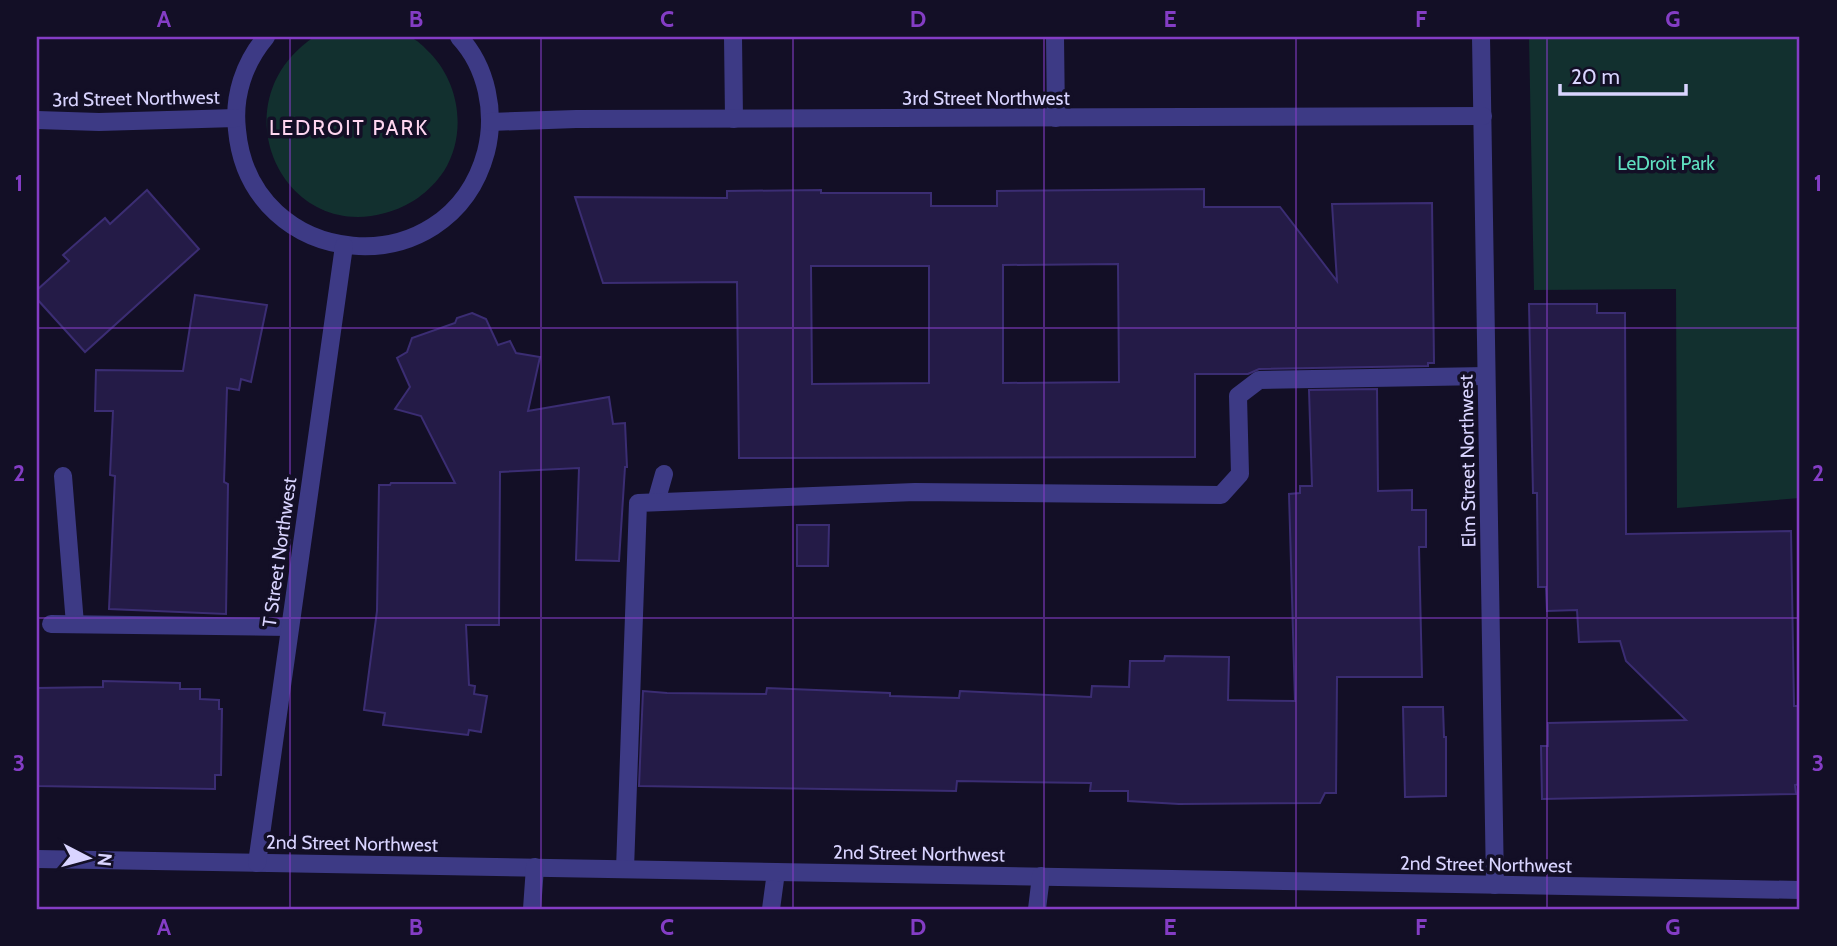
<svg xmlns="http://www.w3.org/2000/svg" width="1837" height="946" font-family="Cabin,sans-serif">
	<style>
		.green { fill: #12302f }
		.building { fill: #241b47; stroke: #3b2d73; stroke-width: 2; fill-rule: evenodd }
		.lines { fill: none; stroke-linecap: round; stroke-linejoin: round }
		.lane { stroke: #3d3a85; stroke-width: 18 }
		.street { stroke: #3d3a85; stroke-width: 18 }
		.grid { fill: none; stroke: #843dc5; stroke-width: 2; stroke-opacity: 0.55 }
		.labels { text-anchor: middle; stroke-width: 7; stroke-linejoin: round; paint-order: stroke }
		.street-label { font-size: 19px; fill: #d9d4ff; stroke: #130f26 }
		.park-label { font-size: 19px; fill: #5fe0c0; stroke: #130f26 }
		.neighbourhood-label { font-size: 21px; letter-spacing: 2px; fill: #ffd6f0; stroke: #130f26 }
		.neatline { fill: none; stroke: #843dc5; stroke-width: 2.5 }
		.grid-label { font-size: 23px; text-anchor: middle; font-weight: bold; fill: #843dc5 }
	</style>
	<rect width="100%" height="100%" fill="#130f26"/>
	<g class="green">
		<path d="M 314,37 C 337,37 360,37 383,37 C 391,37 402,35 409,37 C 417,39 425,48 430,53 C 460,84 467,134 444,171 C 430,192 409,207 385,213 C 281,242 218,101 314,37 Z"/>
		<path d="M 1529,37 L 1800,37 L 1800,498 L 1677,508 L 1676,289 L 1534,290 Z"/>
	</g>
	<g class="building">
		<path d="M 1204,189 L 1204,207 L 1280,207 L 1337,281 L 1332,204 L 1432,203 L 1434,363 L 1428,363 L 1428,366 L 1259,369 L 1248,374 L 1195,374 L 1195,457 L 739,458 L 737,282 L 603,283 L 575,197 L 727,198 L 727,191 L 821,190 L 821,193 L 931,193 L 931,206 L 997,206 L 997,191 ZM 1118,264 L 1119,382 L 1003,383 L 1003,265 ZM 811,266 L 929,266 L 929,383 L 812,384 Z"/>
		<path d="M 147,190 L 199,249 L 85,352 L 37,299 L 37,290 L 69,261 L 63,255 L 105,218 L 110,224 Z"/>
		<path d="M 195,295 L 267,305 L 251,382 L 241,379 L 239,390 L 227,388 L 224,482 L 228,484 L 226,614 L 109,609 L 115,476 L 110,475 L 113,411 L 95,411 L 96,370 L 183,371 Z"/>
		<path d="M 1529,304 L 1597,304 L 1597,313 L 1625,313 L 1626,534 L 1791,531 L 1794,706 L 1800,706 L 1800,784 L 1795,785 L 1796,794 L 1542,799 L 1541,746 L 1548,746 L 1548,723 L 1686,720 L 1626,661 L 1620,641 L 1579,642 L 1577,610 L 1547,611 L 1546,587 L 1538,587 L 1537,493 L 1533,493 Z"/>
		<path d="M 472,313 L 486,319 L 498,345 L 510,341 L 516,353 L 540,357 L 528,411 L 609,397 L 613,424 L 625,423 L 627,467 L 625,467 L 619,561 L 576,560 L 579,468 L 500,472 L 499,625 L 466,625 L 469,685 L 475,686 L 474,694 L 487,696 L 481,732 L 469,730 L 468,735 L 383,725 L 385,713 L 364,710 L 377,611 L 379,485 L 390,485 L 391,483 L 455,483 L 421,416 L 395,409 L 410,387 L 397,358 L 407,352 L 412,338 L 455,323 L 457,318 Z"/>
		<path d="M 1377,389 L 1378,491 L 1412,490 L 1412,510 L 1426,510 L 1426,547 L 1419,547 L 1422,677 L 1337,677 L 1336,793 L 1325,793 L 1320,803 L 1179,804 L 1128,801 L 1128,791 L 1090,791 L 1091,783 L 957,781 L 956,791 L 639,786 L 643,691 L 667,693 L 766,694 L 767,688 L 890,693 L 890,696 L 959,698 L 960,691 L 1091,697 L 1092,686 L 1129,687 L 1130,661 L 1164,661 L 1165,656 L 1229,657 L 1228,700 L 1295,701 L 1289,494 L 1300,493 L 1300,486 L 1312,486 L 1309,390 Z"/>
		<path d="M 797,525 L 829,525 L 828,566 L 797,566 Z"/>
		<path d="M 103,681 L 180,683 L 180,689 L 200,689 L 200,699 L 219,700 L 219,709 L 222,709 L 221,775 L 215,775 L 215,789 L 37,786 L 37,688 L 103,687 Z"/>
		<path d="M 1403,707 L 1443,707 L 1444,737 L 1446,737 L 1446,796 L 1405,797 Z"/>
	</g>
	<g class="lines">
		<g class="lane">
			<path d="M 733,37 L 734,119"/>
			<path d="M 63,476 L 75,624"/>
			<path d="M 656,502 L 664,474"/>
			<path d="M 51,624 L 290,627"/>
			<path d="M 625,869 L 638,503 L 915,492 L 1221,495 L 1240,474 L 1238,396 L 1259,380 L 1486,376"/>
			<path d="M 771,909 L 776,872"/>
		</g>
		<g class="street">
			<path d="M 266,37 C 244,63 233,96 237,130 C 250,272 449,289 486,152 C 496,113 487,67 459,37"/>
			<path d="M 1055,37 L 1056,118"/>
			<path d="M 1481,37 L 1495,885"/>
			<path d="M 37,120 L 99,122 L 236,118"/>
			<path d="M 490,122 L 576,119 L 1483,116"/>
			<path d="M 37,859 L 1800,890"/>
			<path d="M 257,863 L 344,246"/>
			<path d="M 532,909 L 535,867"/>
			<path d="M 1037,909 L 1041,876"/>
		</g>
	</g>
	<path class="grid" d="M 290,37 L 290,909M 541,37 L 541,909M 793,37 L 793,909M 1044,37 L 1044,909M 1296,37 L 1296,909M 1547,37 L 1547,909M 37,328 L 1800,328M 37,618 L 1800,618"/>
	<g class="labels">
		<g class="street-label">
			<text transform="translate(136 98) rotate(-1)" y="7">3rd Street Northwest</text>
			<text x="986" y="105">3rd Street Northwest</text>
			<text transform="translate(1467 461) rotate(-91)" y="7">Elm Street Northwest</text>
			<text transform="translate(279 552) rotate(-82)" y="7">T Street Northwest</text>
			<text transform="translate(352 843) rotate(1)" y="7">2nd Street Northwest</text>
			<text transform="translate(919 853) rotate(1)" y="7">2nd Street Northwest</text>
			<text transform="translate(1486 864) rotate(1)" y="7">2nd Street Northwest</text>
		</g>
		<g class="park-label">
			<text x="1666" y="170">LeDroit Park</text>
		</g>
		<g class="neighbourhood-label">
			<text x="349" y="135">LEDROIT PARK</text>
		</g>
	</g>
	<rect width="1837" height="946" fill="none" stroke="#130f26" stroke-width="77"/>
	<g transform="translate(88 858) rotate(96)" stroke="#130f26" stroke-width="5" paint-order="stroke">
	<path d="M0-5L12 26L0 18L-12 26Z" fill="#d9d4ff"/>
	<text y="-10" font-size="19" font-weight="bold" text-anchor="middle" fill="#d9d4ff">N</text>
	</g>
	<path d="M1560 84v10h126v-10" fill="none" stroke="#d9d4ff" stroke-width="3.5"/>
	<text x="1571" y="84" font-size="21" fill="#d9d4ff" stroke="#130f26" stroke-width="5" paint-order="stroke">20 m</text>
	<rect x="38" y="38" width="1760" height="870" class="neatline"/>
	<g class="grid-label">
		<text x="164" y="27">A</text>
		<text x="416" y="27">B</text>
		<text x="667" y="27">C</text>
		<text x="918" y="27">D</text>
		<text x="1170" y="27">E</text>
		<text x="1421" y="27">F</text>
		<text x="1673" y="27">G</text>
		<text x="19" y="191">1</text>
		<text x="1818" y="191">1</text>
		<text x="19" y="481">2</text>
		<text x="1818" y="481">2</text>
		<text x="19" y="771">3</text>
		<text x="1818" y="771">3</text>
		<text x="164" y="935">A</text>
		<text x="416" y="935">B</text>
		<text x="667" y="935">C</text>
		<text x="918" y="935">D</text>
		<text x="1170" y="935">E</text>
		<text x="1421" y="935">F</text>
		<text x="1673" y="935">G</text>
	</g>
</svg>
